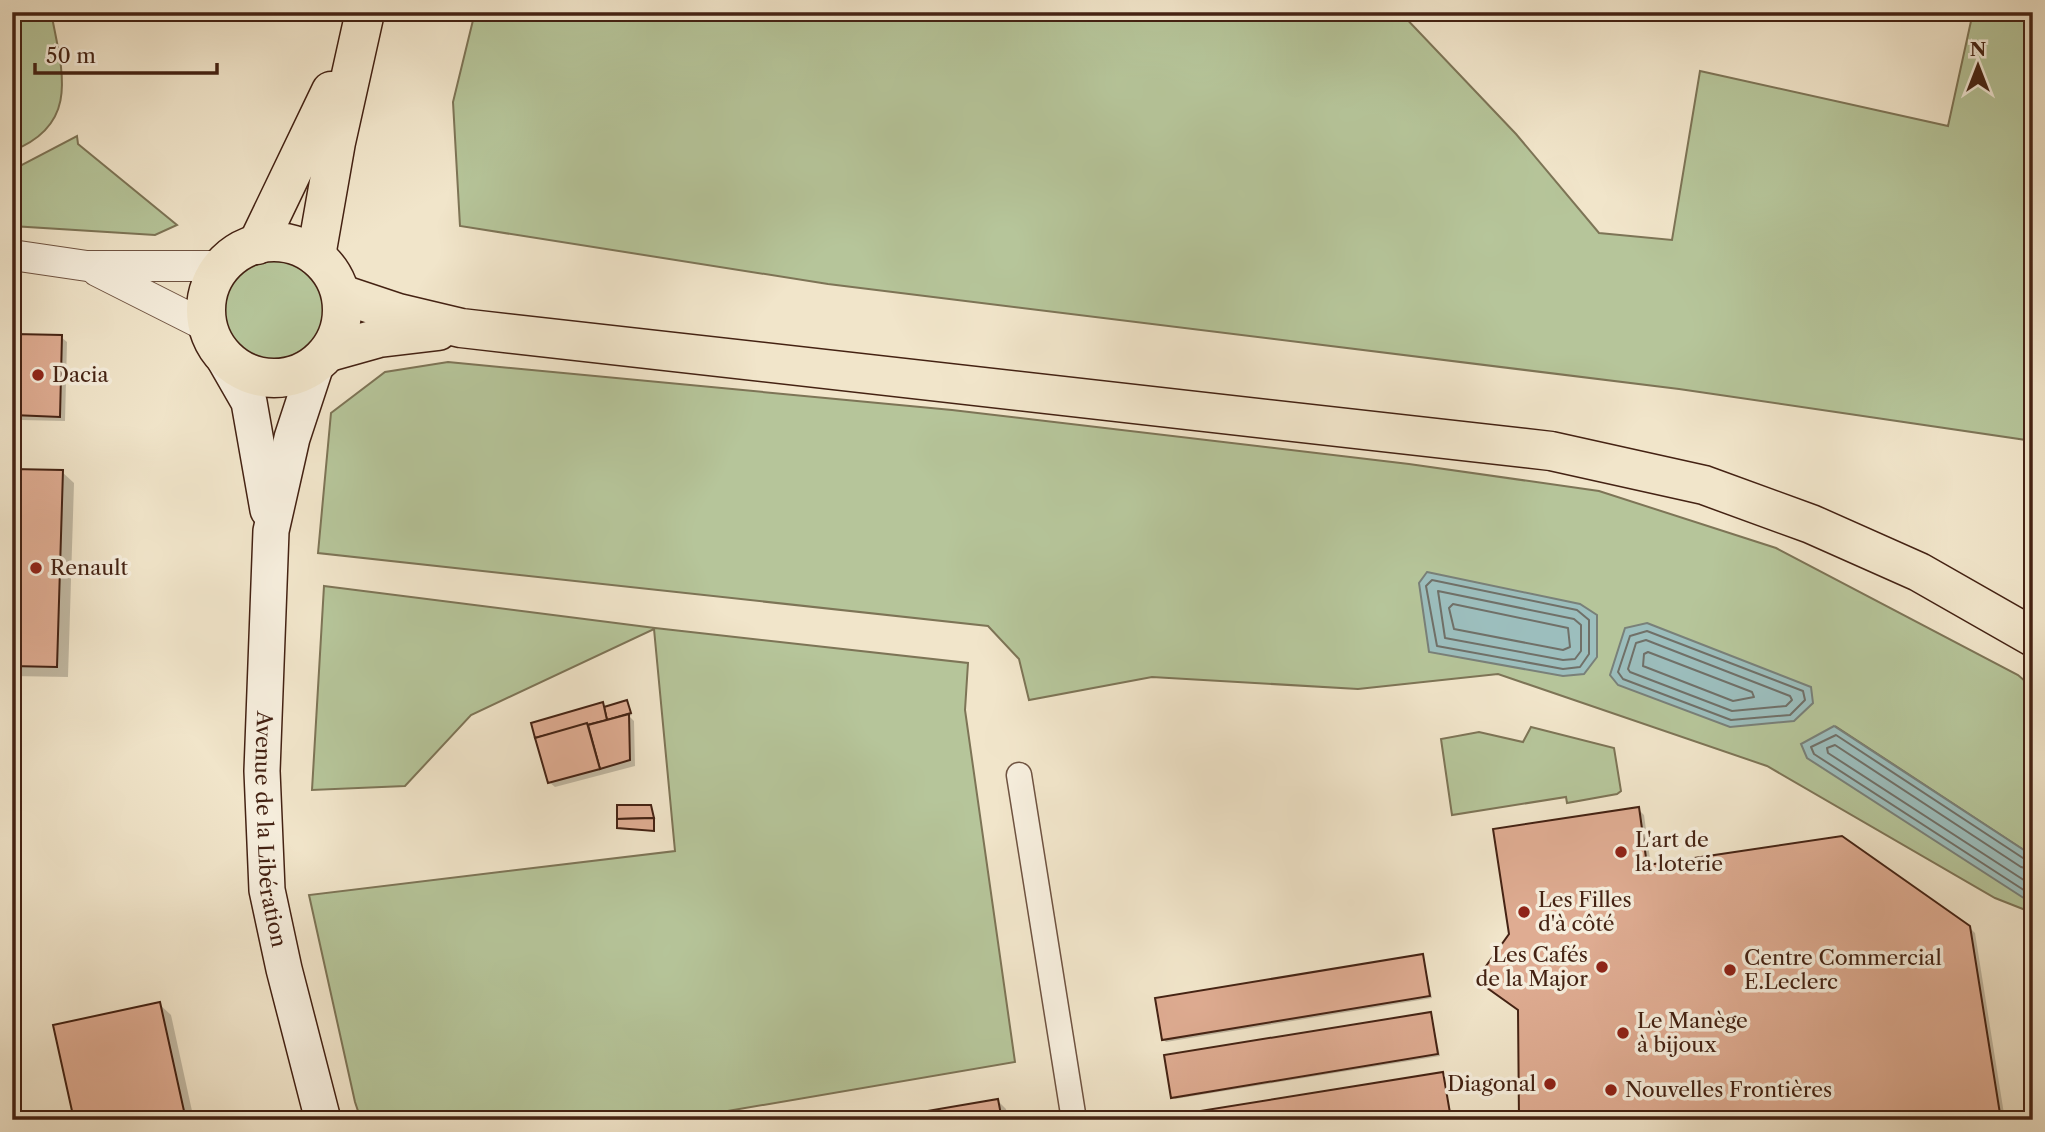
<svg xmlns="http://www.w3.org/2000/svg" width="2045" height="1132" font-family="'Libre Caslon Text',serif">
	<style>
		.green { fill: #b6c59a; stroke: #7d7456; stroke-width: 2 }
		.water { fill: #9cbebd; stroke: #798079; stroke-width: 2 }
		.shadow { fill: #0003 }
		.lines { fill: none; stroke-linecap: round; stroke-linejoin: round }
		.shore { stroke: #707068; stroke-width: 2 }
		.building { fill: #dfac92; stroke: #442213; stroke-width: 2 }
		.minor-casing { stroke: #6f5341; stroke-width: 27 }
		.tertiary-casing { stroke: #6f5341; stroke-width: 32 }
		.secondary-casing { stroke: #442213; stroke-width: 38 }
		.primary-casing { stroke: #442213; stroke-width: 41 }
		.minor { stroke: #f6eedd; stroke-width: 24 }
		.tertiary { stroke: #f6eedd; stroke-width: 30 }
		.secondary { stroke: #f6eedd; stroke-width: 35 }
		.primary { stroke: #f1e5ca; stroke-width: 38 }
		.poi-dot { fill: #8f2418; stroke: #f6eedd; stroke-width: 2.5 }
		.labels { text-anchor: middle; stroke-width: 7; stroke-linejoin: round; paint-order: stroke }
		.poi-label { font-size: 21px; fill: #442213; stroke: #f6eedd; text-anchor: start }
		.street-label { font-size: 21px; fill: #442213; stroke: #f6eedd }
	</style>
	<rect width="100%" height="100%" fill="#f1e5ca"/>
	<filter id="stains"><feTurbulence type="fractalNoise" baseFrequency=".00286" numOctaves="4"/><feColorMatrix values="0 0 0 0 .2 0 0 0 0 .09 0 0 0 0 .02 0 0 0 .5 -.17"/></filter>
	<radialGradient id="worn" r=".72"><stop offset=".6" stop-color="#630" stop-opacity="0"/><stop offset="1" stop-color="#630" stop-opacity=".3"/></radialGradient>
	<g class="green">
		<path d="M 12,12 L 51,12 C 62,71 81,124 12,151 Z"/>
		<path d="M 475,12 L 1400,12 L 1516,134 L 1599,233 L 1672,240 L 1700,71 L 1948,126 L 1973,12 L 2033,12 L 2033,441 L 1679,389 L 828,284 L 460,226 L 453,102 Z"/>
		<path d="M 77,136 L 78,144 L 177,225 L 155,235 L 12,226 L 12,170 Z"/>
		<circle cx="275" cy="311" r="51"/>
		<path d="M 448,362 L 952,410 L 1409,464 L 1599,491 L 1776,548 L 2018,675 L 2033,688 L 2033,856 L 1835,726 L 2033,904 L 2033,913 L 1995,898 L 1767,766 L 1498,674 L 1358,689 L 1152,677 L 1029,700 L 1019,659 L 988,626 L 318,553 L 331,413 L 385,372 Z"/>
		<path d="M 324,586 L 655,628 L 968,663 L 965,710 L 1015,1062 L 675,1120 L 361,1120 L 355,1102 L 309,895 L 675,851 L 654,629 L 471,715 L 405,786 L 312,790 Z"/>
		<path d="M 1531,727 L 1614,748 L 1621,791 L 1617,794 L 1567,803 L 1566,797 L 1452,815 L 1441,739 L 1479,732 L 1523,742 Z"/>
	</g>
	<g class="water">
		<path d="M 1427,572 L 1580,604 L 1597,615 L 1597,657 L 1584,674 L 1563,676 L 1429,652 L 1419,583 Z"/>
		<path d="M 1647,623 L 1811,687 L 1813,703 L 1794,721 L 1730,727 L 1618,685 L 1610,675 L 1625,628 Z"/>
		<path d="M 1834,726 L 2033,856 L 2033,904 L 1807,758 L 1801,744 Z"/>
	</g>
	<g class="shadow">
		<path d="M 61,337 L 67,342 L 65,421 L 21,420 L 15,414 Z"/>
		<path d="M 12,471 L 62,472 L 74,483 L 68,677 L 12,676 Z"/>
		<path d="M 627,702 L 632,715 L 629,716 L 634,721 L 635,766 L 555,787 L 549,782 L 533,724 L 603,704 L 606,708 Z"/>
		<path d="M 650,806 L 655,832 L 618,827 Z"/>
		<path d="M 1638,809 L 1644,815 L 1651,866 L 1969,927 L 1975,933 L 2005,1120 L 1522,1120 Z"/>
		<path d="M 1423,956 L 1432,998 L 1166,1042 L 1164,1040 Z"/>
		<path d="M 159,1004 L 171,1015 L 194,1120 L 76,1120 Z"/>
		<path d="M 1431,1013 L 1440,1056 L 1175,1099 L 1173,1097 Z"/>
		<path d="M 1443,1074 L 1451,1114 L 1418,1120 L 1178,1120 Z"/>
		<path d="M 998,1101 L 1006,1109 L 1008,1120 L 1004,1120 Z"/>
	</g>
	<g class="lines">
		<g class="shore">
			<path d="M 1432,580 L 1577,610 L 1589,620 L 1589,654 L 1580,667 L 1563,669 L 1437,646 L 1426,586 Z"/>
			<path d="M 1438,591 L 1574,619 L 1581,625 L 1581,651 L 1575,659 L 1563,660 L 1445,638 Z"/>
			<path d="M 1453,604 L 1568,628 L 1570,647 L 1563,650 L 1454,629 L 1449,608 Z"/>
			<path d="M 1647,631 L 1803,691 L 1805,700 L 1790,715 L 1731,720 L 1623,679 L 1618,672 L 1630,636 Z"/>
			<path d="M 1646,640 L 1790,696 L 1792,700 L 1786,706 L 1732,711 L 1630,672 L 1628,669 L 1636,643 Z"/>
			<path d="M 1648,652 L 1752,692 L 1754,697 L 1733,701 L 1643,666 L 1644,654 Z"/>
			<path d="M 2033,861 L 2026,860 L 1836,735 L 1811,747 L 1814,754 L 2033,896"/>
			<path d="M 2033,870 L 2021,867 L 1835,745 L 1827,748 L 1828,753 L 2033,886"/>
		</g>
	</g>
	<g class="building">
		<path d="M 15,334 L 62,335 L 60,417 L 13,415 Z"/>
		<path d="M 12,469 L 63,470 L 57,667 L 12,666 Z"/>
		<path d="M 627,700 L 631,713 L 607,720 L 604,707 Z"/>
		<path d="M 603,702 L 607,720 L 535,738 L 531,723 Z"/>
		<path d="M 629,714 L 630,760 L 600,769 L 588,725 Z"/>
		<path d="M 587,723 L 600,769 L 548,783 L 535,738 Z"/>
		<path d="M 617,805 L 651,805 L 654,818 L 617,819 Z"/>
		<path d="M 1639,807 L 1647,865 L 1842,836 L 1970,926 L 2001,1120 L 1519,1120 L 1518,1010 L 1476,980 L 1509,934 L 1493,829 Z"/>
		<path d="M 654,818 L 654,831 L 617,828 L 617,819 Z"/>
		<path d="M 1423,954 L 1430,996 L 1162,1040 L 1155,998 Z"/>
		<path d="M 160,1002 L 186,1120 L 74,1120 L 53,1025 Z"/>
		<path d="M 1431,1012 L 1438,1054 L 1171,1098 L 1164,1055 Z"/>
		<path d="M 1443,1072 L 1450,1113 L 1406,1120 L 1176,1120 L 1175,1115 Z"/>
		<path d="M 998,1099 L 1002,1120 L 928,1120 L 927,1111 Z"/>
	</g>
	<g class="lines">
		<defs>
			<path id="minor" d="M 1019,775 L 1074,1120"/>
			<g id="tertiary">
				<path d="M 12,255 L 87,266 L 222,266"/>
				<path d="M 97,271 L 208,327"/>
			</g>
			<g id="secondary">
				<path d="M 222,355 L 249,402 L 268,510"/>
				<path id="s1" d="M 316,365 L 292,438 L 271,531 L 262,771 L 267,890 L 284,969 L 323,1120"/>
			</g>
			<g id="primary">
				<circle cx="274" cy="310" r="68"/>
				<path d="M 257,245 L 331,91"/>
				<path d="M 316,256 L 336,142 L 365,12"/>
				<path d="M 341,294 L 398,313 L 461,328 L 1551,451 L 1704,485 L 1811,524 L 1919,572 L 2033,637"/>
				<path d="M 329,352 L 379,338 L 438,331"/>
			</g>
		</defs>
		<use href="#minor" class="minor-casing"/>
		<use href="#tertiary" class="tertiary-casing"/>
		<use href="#secondary" class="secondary-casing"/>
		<use href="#primary" class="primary-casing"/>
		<use href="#minor" class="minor"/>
		<use href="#tertiary" class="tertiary"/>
		<use href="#secondary" class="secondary"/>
		<use href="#primary" class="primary"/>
	</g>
	<g class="poi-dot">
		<circle cx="38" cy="375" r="7"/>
		<circle cx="36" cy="568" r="7"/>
		<circle cx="1621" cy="852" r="7"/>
		<circle cx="1524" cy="912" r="7"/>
		<circle cx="1602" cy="967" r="7"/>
		<circle cx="1730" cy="970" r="7"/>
		<circle cx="1623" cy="1033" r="7"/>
		<circle cx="1550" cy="1084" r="7"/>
		<circle cx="1611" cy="1090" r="7"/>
	</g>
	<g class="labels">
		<g class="poi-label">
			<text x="52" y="382">Dacia</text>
			<text x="50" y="575">Renault</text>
			<text x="1635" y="847">L'art de<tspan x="1635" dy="24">la loterie</tspan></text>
			<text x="1538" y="907">Les Filles<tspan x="1538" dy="24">d'à côté</tspan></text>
			<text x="1588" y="962" text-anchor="end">Les Cafés<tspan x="1588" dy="24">de la Major</tspan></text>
			<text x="1744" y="965">Centre Commercial<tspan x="1744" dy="24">E.Leclerc</tspan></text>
			<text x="1637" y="1028">Le Manège<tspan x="1637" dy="24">à bijoux</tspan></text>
			<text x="1536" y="1091" text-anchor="end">Diagonal</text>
			<text x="1625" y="1097">Nouvelles Frontières</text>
		</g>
		<g class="street-label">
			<text dy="7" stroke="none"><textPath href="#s1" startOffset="471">Avenue de la Libération</textPath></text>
		</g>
	</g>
	<rect width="2045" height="1132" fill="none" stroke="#f1e5ca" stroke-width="42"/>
	<rect x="14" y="14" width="2017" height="1104" fill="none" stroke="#442213" stroke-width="3.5"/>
	<rect x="21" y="21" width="2003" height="1090" fill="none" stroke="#442213" stroke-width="2"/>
	<g transform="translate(1978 66)" stroke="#f6eedd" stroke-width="5" paint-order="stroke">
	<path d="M0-5L12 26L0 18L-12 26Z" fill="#442213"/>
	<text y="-10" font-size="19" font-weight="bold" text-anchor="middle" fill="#442213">N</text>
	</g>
	<path d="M35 63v10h182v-10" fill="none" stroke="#442213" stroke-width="3.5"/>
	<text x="46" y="63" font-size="21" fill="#442213" stroke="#f6eedd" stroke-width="5" paint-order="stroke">50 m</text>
	<rect width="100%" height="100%" filter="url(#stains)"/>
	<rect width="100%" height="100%" fill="url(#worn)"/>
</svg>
